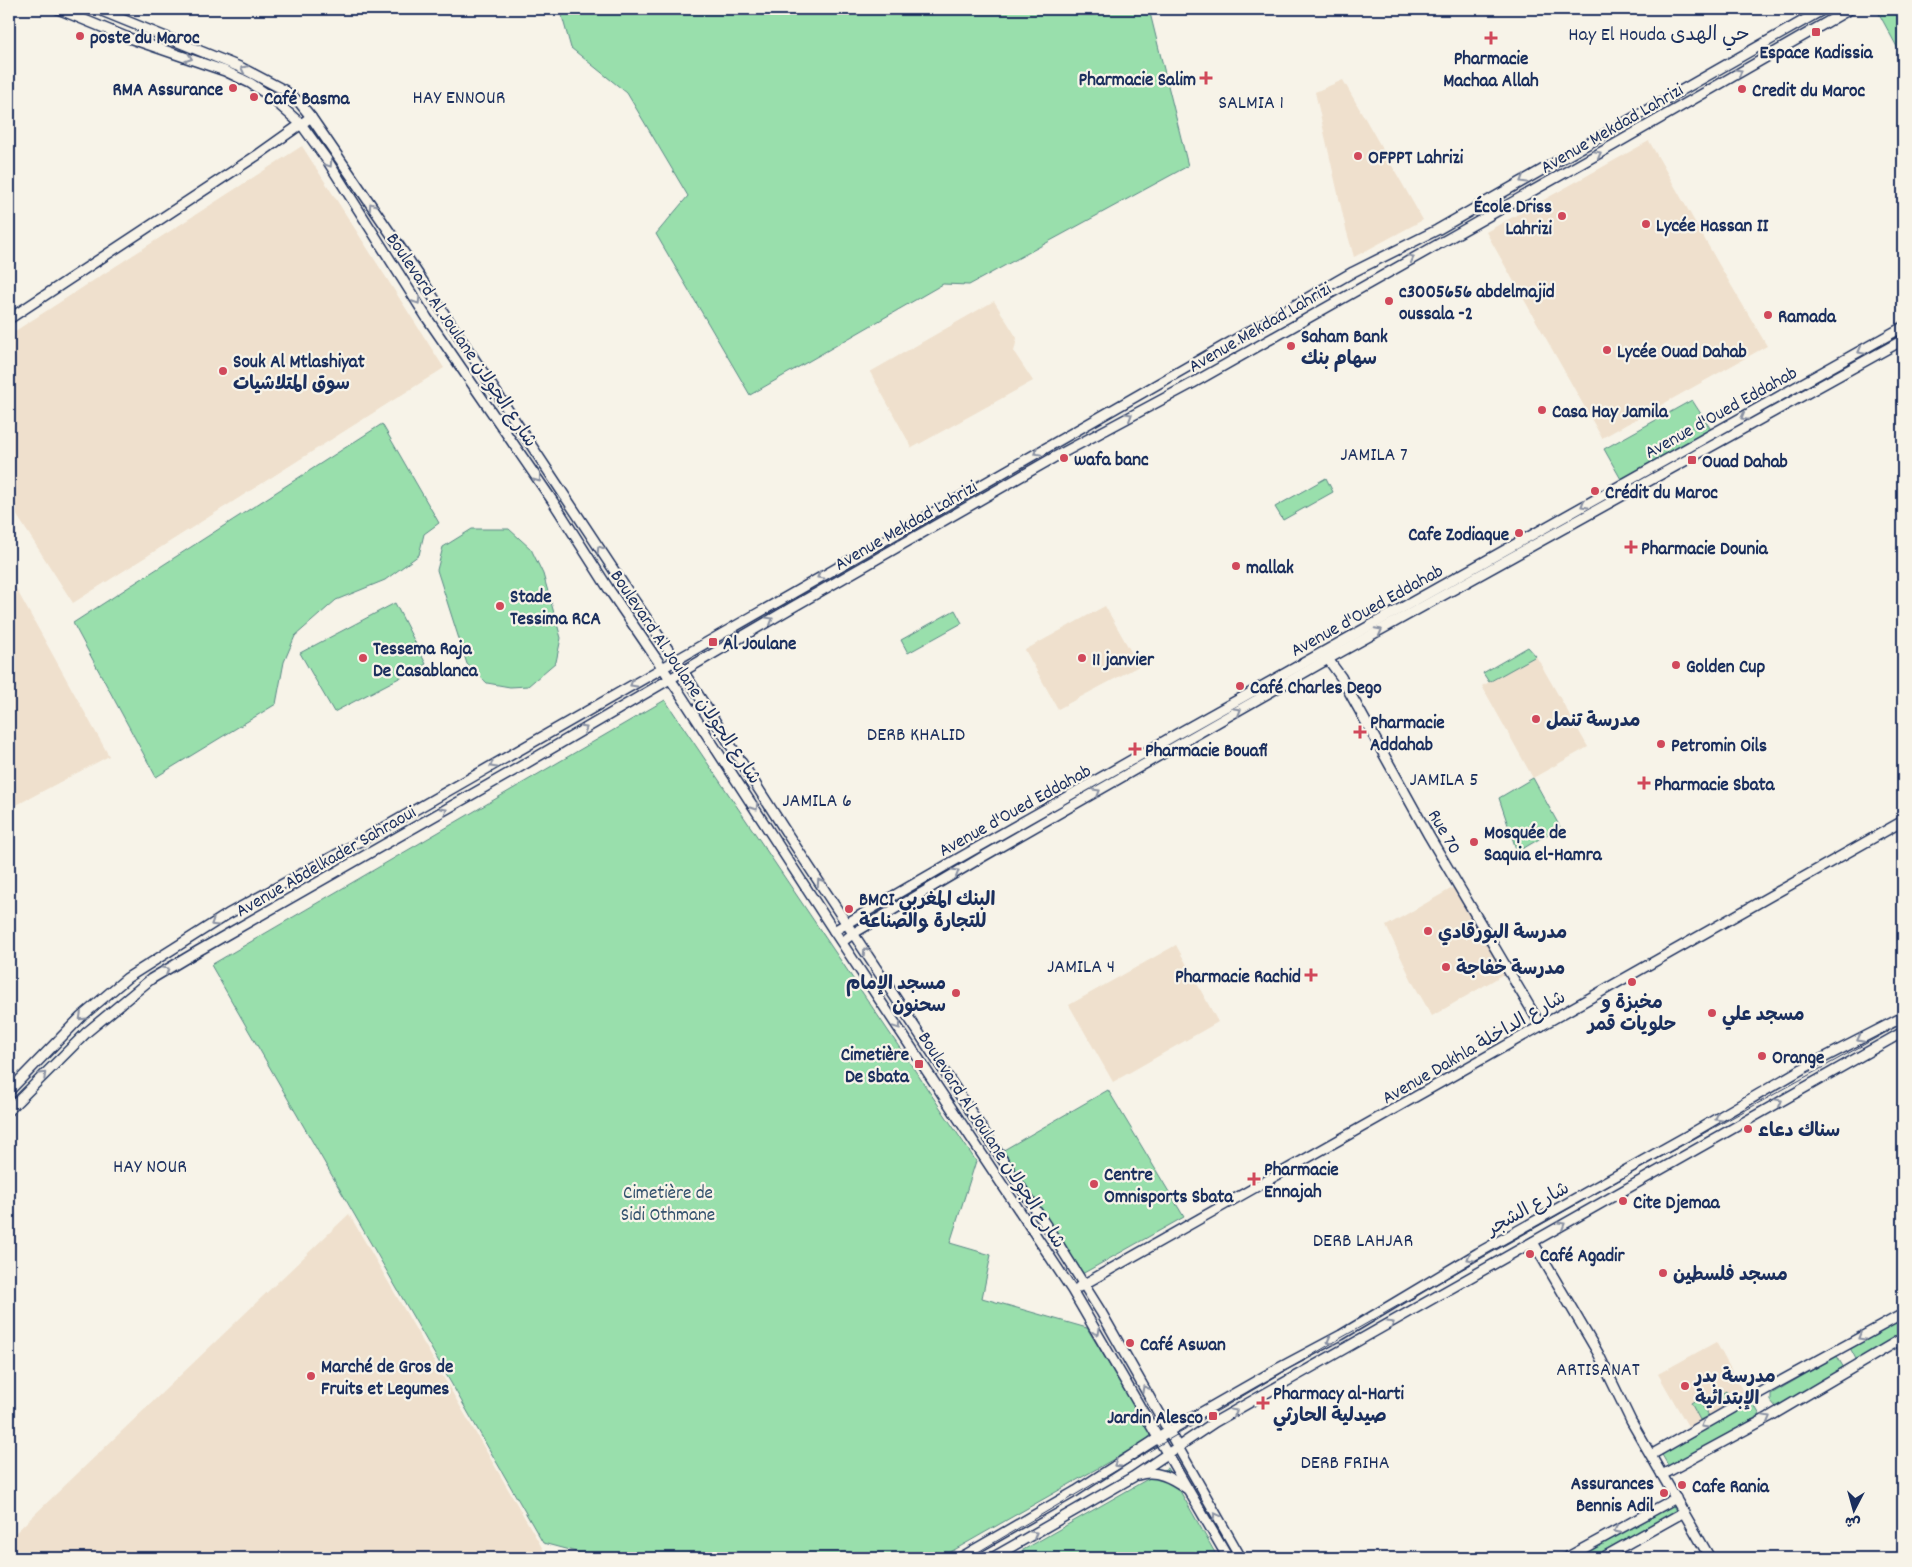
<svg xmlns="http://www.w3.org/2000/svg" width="1912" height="1567" font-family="Dekko,'Playpen Sans Arabic',sans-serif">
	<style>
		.built { fill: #efe0cd }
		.green { fill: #99dfac; stroke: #5a8785 }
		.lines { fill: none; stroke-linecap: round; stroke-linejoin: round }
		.secondary-casing { stroke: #1b2f5e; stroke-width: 12 }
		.primary-casing { stroke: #1b2f5e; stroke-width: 12 }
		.secondary { stroke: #f7f3e8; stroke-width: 9 }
		.primary { stroke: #f7f3e8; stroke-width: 9 }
		.tram { stroke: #1b2f5e; stroke-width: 1 }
		.oneway { stroke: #8991a3 }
		.poi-dot { fill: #d1495b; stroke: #f7f3e8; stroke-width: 2 }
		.labels { text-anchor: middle; stroke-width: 4.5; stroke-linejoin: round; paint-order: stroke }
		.poi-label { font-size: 19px; font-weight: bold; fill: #1b2f5e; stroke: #f7f3e8; text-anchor: start }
		.street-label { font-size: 19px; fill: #1b2f5e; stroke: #f7f3e8 }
		.park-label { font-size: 19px; fill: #34526e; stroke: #f7f3e8 }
		.neighbourhood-label { font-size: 20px; fill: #1b2f5e; stroke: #f7f3e8 }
	</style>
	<rect width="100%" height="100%" fill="#f7f3e8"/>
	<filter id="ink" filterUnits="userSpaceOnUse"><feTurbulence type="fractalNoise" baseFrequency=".02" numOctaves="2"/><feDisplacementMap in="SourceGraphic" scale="10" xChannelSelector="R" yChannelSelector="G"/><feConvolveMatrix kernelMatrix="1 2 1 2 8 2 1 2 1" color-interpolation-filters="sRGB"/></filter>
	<g filter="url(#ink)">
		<g class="built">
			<path d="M 1343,80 L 1423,220 L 1354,257 L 1346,229 L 1315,92 Z"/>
			<path d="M 1649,141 L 1721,268 L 1767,346 L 1602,438 L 1486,232 Z"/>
			<path d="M 302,146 L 444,368 L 73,603 L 9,503 L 9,335 Z"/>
			<path d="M 994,301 L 1017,338 L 1014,352 L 1033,381 L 912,448 L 870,372 Z"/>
			<path d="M 14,585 L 109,756 L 9,809 L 9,589 Z"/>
			<path d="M 1105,606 L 1139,666 L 1058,709 L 1025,650 Z"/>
			<path d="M 1536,656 L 1588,747 L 1533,778 L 1482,686 Z"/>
			<path d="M 1456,886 L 1506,973 L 1432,1016 L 1413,983 L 1386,926 Z"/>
			<path d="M 1176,945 L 1218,1022 L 1113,1082 L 1069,1005 Z"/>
			<path d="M 349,1214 L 548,1558 L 9,1558 L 9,1539 Z"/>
			<path d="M 1716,1342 L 1746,1397 L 1689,1428 L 1658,1374 Z"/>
		</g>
		<g class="green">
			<path d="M 560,9 L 1149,9 L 1188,166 L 969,285 L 943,284 L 750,395 L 656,234 L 688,196 L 627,93 L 571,48 Z"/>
			<path d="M 1880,9 L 1903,9 L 1903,58 L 1877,10 Z"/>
			<path d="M 1692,400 L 1712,431 L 1622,481 L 1604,449 Z"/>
			<path d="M 382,424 L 439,523 L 424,534 L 419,555 L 385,580 L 336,600 L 295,636 L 284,662 L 276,704 L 156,777 L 73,623 Z"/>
			<path d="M 1326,478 L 1333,492 L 1283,520 L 1275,507 Z"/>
			<path d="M 472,529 L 509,529 L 531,549 L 543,574 L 561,638 L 556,662 L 528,686 L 510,687 L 487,683 L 467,664 L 437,570 L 443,547 Z"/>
			<path d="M 395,603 L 426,664 L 334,712 L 300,653 Z"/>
			<path d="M 955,610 L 962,623 L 908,653 L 901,640 Z"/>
			<path d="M 1528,647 L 1536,656 L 1489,682 L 1483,673 Z"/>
			<path d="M 665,700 L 976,1161 L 950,1243 L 991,1255 L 982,1298 L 1087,1328 L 1150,1432 L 1149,1439 L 940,1558 L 599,1558 L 543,1543 L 211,965 Z"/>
			<path d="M 1533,778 L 1560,827 L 1517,852 L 1499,798 Z"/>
			<path d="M 1108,1090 L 1184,1217 L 1082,1274 L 1002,1151 Z"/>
			<path d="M 1903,1316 L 1903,1335 L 1857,1361 L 1849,1346 Z"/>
			<path d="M 1837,1356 L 1845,1370 L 1779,1407 L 1776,1407 L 1771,1401 L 1771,1394 Z"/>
			<path d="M 1726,1391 L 1732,1402 L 1722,1407 L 1716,1397 Z"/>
			<path d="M 1699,1398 L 1708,1416 L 1700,1420 L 1691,1403 Z"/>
			<path d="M 1753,1403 L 1760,1415 L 1669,1467 L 1661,1453 Z"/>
			<path d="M 1167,1468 L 1218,1558 L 1009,1558 Z"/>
			<path d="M 1675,1502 L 1679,1509 L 1591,1558 L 1574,1558 Z"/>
		</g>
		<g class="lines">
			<defs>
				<g id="secondary">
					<path d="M 58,9 L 126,37 L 225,71 L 250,83 L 268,95 L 301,124 L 327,160 L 427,318 L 552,500 L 610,591 L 677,689 L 834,931 L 1072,1290 L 1228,1558"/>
					<path d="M 97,9 L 242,68 L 284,90 L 299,102 L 311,117 L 406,256 L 627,590 L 683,671 L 788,835 L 1059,1245 L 1101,1312 L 1241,1558"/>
					<path d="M 9,319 L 259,154 L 311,117"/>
					<path d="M 1325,655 L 1341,677 L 1429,836 L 1541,1026"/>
					<path d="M 834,931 C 947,863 1063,800 1177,734 L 1903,327"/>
					<path d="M 842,942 L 854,933 L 984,856 L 1328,659 L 1903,340"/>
					<path d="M 9,1091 L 81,1017 L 127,978 L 228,914 L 352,846 L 1353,272 L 1437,230 L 1824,9"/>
					<path d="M 9,1110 L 87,1032 L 151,979 L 198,951 L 513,771 L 791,608 L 1053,458 L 1193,383 L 1605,150 L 1850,9"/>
					<path d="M 1533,1242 L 1598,1353 L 1631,1421 L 1710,1558"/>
					<path d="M 1079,1287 L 1903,821"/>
					<path d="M 1651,1455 L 1761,1392 L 1903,1314"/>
					<path d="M 1662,1475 L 1769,1417 L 1903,1338"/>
					<path d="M 1566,1558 L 1676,1498"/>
					<path d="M 1602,1558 L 1684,1512"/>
				</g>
				<g id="primary">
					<path d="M 1138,1475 C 1156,1469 1172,1478 1186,1488"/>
					<path d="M 960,1558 L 1076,1491 L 1169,1431 L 1279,1368 L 1341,1335 L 1478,1253 L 1687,1136 L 1802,1069 L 1903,1017"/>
					<path d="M 992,1558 L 1133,1477 L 1215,1422 L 1903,1032"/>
				</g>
			</defs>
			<use href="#secondary" class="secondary-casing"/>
			<use href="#primary" class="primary-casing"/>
			<use href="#secondary" class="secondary"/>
			<use href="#primary" class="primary"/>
			<path class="tram" d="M 968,1558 L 1341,1338 L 1623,1178 L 1903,1023"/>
		</g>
		<defs><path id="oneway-chevron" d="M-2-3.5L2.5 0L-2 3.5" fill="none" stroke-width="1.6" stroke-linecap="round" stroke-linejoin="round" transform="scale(1.25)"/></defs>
		<g class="oneway">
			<use href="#oneway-chevron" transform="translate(189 58) rotate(20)"/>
			<use href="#oneway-chevron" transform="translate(244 69) rotate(-153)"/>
			<use href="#oneway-chevron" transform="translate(1739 72) rotate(-30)"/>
			<use href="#oneway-chevron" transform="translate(1598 154) rotate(-29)"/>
			<use href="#oneway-chevron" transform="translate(329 164) rotate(57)"/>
			<use href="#oneway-chevron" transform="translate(1523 180) rotate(150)"/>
			<use href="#oneway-chevron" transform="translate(372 206) rotate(-124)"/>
			<use href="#oneway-chevron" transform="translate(1411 258) rotate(-29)"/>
			<use href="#oneway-chevron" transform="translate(417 301) rotate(58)"/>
			<use href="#oneway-chevron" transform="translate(1861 351) rotate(151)"/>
			<use href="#oneway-chevron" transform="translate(1129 416) rotate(-30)"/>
			<use href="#oneway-chevron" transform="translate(1744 417) rotate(151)"/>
			<use href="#oneway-chevron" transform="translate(1037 452) rotate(151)"/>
			<use href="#oneway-chevron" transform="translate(538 479) rotate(55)"/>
			<use href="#oneway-chevron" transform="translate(1584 505) rotate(150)"/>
			<use href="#oneway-chevron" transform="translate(600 549) rotate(-123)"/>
			<use href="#oneway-chevron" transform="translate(820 576) rotate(150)"/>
			<use href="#oneway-chevron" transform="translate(770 620) rotate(-30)"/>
			<use href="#oneway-chevron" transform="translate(1379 631) rotate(-28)"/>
			<use href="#oneway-chevron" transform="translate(633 684) rotate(150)"/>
			<use href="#oneway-chevron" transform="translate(1238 711) rotate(-30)"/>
			<use href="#oneway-chevron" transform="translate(584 729) rotate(-30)"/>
			<use href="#oneway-chevron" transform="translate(493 765) rotate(150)"/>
			<use href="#oneway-chevron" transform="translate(1097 792) rotate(-30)"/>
			<use href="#oneway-chevron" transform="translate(755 807) rotate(56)"/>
			<use href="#oneway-chevron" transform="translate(444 811) rotate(-30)"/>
			<use href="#oneway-chevron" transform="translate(956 872) rotate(-30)"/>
			<use href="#oneway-chevron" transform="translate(820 882) rotate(-124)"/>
			<use href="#oneway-chevron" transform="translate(214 923) rotate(148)"/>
			<use href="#oneway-chevron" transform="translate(866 951) rotate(-124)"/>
			<use href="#oneway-chevron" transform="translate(166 970) rotate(-31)"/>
			<use href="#oneway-chevron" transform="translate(82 1017) rotate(137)"/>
			<use href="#oneway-chevron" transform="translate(898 1026) rotate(56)"/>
			<use href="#oneway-chevron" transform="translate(1860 1039) rotate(153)"/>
			<use href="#oneway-chevron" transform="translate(43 1075) rotate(-45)"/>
			<use href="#oneway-chevron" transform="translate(1779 1102) rotate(-29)"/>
			<use href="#oneway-chevron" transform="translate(1718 1118) rotate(150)"/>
			<use href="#oneway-chevron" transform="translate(1562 1225) rotate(-30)"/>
			<use href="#oneway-chevron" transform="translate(1470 1258) rotate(149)"/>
			<use href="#oneway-chevron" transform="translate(1391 1324) rotate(-30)"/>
			<use href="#oneway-chevron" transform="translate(1097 1332) rotate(60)"/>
			<use href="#oneway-chevron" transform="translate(1861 1337) rotate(150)"/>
			<use href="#oneway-chevron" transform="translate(1330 1341) rotate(152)"/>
			<use href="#oneway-chevron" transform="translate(1145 1389) rotate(-120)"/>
			<use href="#oneway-chevron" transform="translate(1234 1412) rotate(-29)"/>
			<use href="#oneway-chevron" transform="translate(1767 1418) rotate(-29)"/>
			<use href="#oneway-chevron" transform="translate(1704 1425) rotate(150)"/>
			<use href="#oneway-chevron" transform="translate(1117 1464) rotate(148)"/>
			<use href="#oneway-chevron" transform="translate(1216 1516) rotate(-119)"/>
			<use href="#oneway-chevron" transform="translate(1617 1530) rotate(152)"/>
			<use href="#oneway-chevron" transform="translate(1034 1534) rotate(-30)"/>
		</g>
	</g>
	<g class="poi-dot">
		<rect x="1811" y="27" width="10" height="10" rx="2.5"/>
		<circle cx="80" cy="36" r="5"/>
		<path d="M1488.5 30.5h5v5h5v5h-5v5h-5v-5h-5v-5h5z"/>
		<path d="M1203.5 70.5h5v5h5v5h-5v5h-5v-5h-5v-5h5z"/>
		<circle cx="233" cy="88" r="5"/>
		<circle cx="1742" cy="89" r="5"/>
		<circle cx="254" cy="97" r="5"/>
		<circle cx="1358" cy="156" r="5"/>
		<circle cx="1562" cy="216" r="5"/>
		<circle cx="1646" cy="224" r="5"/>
		<circle cx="1389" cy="301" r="5"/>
		<circle cx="1768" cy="315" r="5"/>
		<circle cx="1291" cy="346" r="5"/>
		<circle cx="1607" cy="350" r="5"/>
		<circle cx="223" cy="371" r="5"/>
		<circle cx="1542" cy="410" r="5"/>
		<circle cx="1064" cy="458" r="5"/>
		<rect x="1687" y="455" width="10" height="10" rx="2.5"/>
		<circle cx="1595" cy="491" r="5"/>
		<circle cx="1519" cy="533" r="5"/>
		<path d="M1628.5 539.5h5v5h5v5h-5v5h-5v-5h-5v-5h5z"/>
		<circle cx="1236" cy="566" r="5"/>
		<circle cx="500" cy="606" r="5"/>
		<rect x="708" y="637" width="10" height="10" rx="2.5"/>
		<circle cx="363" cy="658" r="5"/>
		<circle cx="1082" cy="658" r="5"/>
		<circle cx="1676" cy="665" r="5"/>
		<circle cx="1240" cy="686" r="5"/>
		<circle cx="1536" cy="719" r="5"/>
		<path d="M1357.5 724.5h5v5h5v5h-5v5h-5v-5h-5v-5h5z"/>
		<circle cx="1661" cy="744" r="5"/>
		<path d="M1132.5 741.5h5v5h5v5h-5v5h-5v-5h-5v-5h5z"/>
		<path d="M1641.5 775.5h5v5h5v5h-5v5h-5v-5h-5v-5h5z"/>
		<circle cx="1474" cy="842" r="5"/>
		<circle cx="849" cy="909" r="5"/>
		<circle cx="1428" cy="931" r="5"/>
		<circle cx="1446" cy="967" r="5"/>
		<path d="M1308.5 967.5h5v5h5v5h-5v5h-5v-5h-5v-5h5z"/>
		<circle cx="1632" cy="982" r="5"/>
		<circle cx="956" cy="993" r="5"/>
		<circle cx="1712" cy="1013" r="5"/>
		<circle cx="1762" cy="1056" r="5"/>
		<rect x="914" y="1059" width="10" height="10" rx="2.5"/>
		<circle cx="1748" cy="1129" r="5"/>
		<path d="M1251.5 1171.5h5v5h5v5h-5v5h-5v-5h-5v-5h5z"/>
		<circle cx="1094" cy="1184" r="5"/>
		<circle cx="1623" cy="1201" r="5"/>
		<circle cx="1530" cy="1254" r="5"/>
		<circle cx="1663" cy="1273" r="5"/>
		<circle cx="1130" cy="1343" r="5"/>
		<circle cx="311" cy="1376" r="5"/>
		<circle cx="1685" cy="1386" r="5"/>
		<path d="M1260.5 1395.5h5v5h5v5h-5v5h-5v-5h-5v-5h5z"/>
		<rect x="1208" y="1411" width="10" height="10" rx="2.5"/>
		<circle cx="1682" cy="1485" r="5"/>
		<circle cx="1664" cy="1493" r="5"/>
	</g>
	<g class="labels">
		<g class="poi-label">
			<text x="90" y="43">poste du Maroc</text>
			<text x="1816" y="58" text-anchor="middle">Espace Kadissia</text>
			<text x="1491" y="64" text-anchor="middle">Pharmacie<tspan x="1491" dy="22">Machaa Allah</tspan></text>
			<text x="1196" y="85" text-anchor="end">Pharmacie Salim</text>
			<text x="223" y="95" text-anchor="end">RMA Assurance</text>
			<text x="1752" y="96">Credit du Maroc</text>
			<text x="264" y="104">Café Basma</text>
			<text x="1368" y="163">OFPPT Lahrizi</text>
			<text x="1552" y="212" text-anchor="end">École Driss<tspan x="1552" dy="22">Lahrizi</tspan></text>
			<text x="1656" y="231">Lycée Hassan II</text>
			<text x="1399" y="297">c3005656 abdelmajid<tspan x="1399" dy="22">oussala -2</tspan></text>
			<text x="1778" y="322">Ramada</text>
			<text x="1301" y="342">Saham Bank<tspan x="1301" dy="22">سهام بنك</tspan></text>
			<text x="1617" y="357">Lycée Ouad Dahab</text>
			<text x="233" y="367">Souk Al Mtlashiyat<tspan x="233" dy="22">سوق المتلاشيات</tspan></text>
			<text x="1552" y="417">Casa Hay Jamila</text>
			<text x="1074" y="465">wafa banc</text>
			<text x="1702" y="467">Ouad Dahab</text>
			<text x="1605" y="498">Crédit du Maroc</text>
			<text x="1509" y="540" text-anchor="end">Cafe Zodiaque</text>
			<text x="1641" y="554">Pharmacie Dounia</text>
			<text x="1246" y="573">mallak</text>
			<text x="510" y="602">Stade<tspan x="510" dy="22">Tessima RCA</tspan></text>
			<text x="723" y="649">Al Joulane</text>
			<text x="373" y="654">Tessema Raja<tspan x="373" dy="22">De Casablanca</tspan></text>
			<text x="1092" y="665">11 janvier</text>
			<text x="1686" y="672">Golden Cup</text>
			<text x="1250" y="693">Café Charles Dego</text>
			<text x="1546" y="726">مدرسة تنمل</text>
			<text x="1370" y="728">Pharmacie<tspan x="1370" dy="22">Addahab</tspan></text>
			<text x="1671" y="751">Petromin Oils</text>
			<text x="1145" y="756">Pharmacie Bouafi</text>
			<text x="1654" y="790">Pharmacie Sbata</text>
			<text x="1484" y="838">Mosquée de<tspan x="1484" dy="22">Saquia el-Hamra</tspan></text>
			<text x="859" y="905">BMCI البنك المغربي<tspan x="859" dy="22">للتجارة والصناعة</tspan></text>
			<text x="1438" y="938">مدرسة البورقادي</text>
			<text x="1456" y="974">مدرسة خفاجة</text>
			<text x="1301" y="982" text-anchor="end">Pharmacie Rachid</text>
			<text x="946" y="989" text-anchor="end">مسجد الإمام<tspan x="946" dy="22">سحنون</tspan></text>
			<text x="1632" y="1008" text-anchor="middle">مخبزة و<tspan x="1632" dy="22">حلويات قمر</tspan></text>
			<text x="1722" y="1020">مسجد علي</text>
			<text x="909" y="1060" text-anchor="end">Cimetière<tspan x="909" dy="22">De Sbata</tspan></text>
			<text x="1772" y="1063">Orange</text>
			<text x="1758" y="1136">سناك دعاء</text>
			<text x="1264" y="1175">Pharmacie<tspan x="1264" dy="22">Ennajah</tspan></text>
			<text x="1104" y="1180">Centre<tspan x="1104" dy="22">Omnisports Sbata</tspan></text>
			<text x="1633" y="1208">Cite Djemaa</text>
			<text x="1540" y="1261">Café Agadir</text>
			<text x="1673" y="1280">مسجد فلسطين</text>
			<text x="1140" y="1350">Café Aswan</text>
			<text x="321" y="1372">Marché de Gros de<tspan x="321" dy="22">Fruits et Legumes</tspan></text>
			<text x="1695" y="1382">مدرسة بدر<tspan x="1695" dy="22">الإبتدائية</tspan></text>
			<text x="1273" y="1399">Pharmacy al-Harti<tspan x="1273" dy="22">صيدلية الحارثي</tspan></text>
			<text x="1203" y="1423" text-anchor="end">Jardin Alesco</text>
			<text x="1654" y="1489" text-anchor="end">Assurances<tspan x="1654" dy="22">Bennis Adil</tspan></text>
			<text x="1692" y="1492">Cafe Rania</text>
		</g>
		<g class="street-label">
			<text transform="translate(1611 127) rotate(-30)" y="7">Avenue Mekdad Lahrizi</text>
			<text transform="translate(1259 326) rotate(-30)" y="7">Avenue Mekdad Lahrizi</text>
			<text transform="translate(463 339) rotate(56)" y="7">Boulevard Al Joulane شارع الجولان</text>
			<text transform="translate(1720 411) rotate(-29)" y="7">Avenue d'Oued Eddahab</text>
			<text transform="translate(905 524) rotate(-30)" y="7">Avenue Mekdad Lahrizi</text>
			<text transform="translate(1366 609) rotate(-29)" y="7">Avenue d'Oued Eddahab</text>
			<text transform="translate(687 676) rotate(56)" y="7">Boulevard Al Joulane شارع الجولان</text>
			<text transform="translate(1014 809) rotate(-29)" y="7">Avenue d'Oued Eddahab</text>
			<text transform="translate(1446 831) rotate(60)" y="7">Rue 70</text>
			<text transform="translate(325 860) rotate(-30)" y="7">Avenue Abdelkader Sahraoui</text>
			<text transform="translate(1473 1046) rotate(-30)" y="7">Avenue Dakhla شارع الداخلة</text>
			<text transform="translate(993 1139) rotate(57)" y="7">Boulevard Al Joulane شارع الجولان</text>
			<text transform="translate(1527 1207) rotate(-29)" y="7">شارع الشجر</text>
		</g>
		<g class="park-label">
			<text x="668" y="1198">Cimetière de<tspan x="668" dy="22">Sidi Othmane</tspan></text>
		</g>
		<g class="neighbourhood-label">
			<text x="1659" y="40">Hay El Houda حي الهدى</text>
			<text x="459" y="103">HAY ENNOUR</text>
			<text x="1251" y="108">SALMIA 1</text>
			<text x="1374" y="460">JAMILA 7</text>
			<text x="916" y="740">DERB KHALID</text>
			<text x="1444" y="785">JAMILA 5</text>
			<text x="817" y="806">JAMILA 6</text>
			<text x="1081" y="972">JAMILA 4</text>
			<text x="150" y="1172">HAY NOUR</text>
			<text x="1363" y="1246">DERB LAHJAR</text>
			<text x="1598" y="1375">ARTISANAT</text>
			<text x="1345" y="1468">DERB FRIHA</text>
		</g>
	</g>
	<rect width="1912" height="1567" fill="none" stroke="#f7f3e8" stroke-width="30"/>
	<rect x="15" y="15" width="1882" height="1537" fill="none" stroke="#1b2f5e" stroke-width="2" filter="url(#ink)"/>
	<g transform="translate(1854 1510) rotate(186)" stroke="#f7f3e8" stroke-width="4" paint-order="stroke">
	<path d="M0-4L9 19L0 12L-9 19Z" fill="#1b2f5e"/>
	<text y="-8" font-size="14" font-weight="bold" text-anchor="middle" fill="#1b2f5e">ش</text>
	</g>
</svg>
